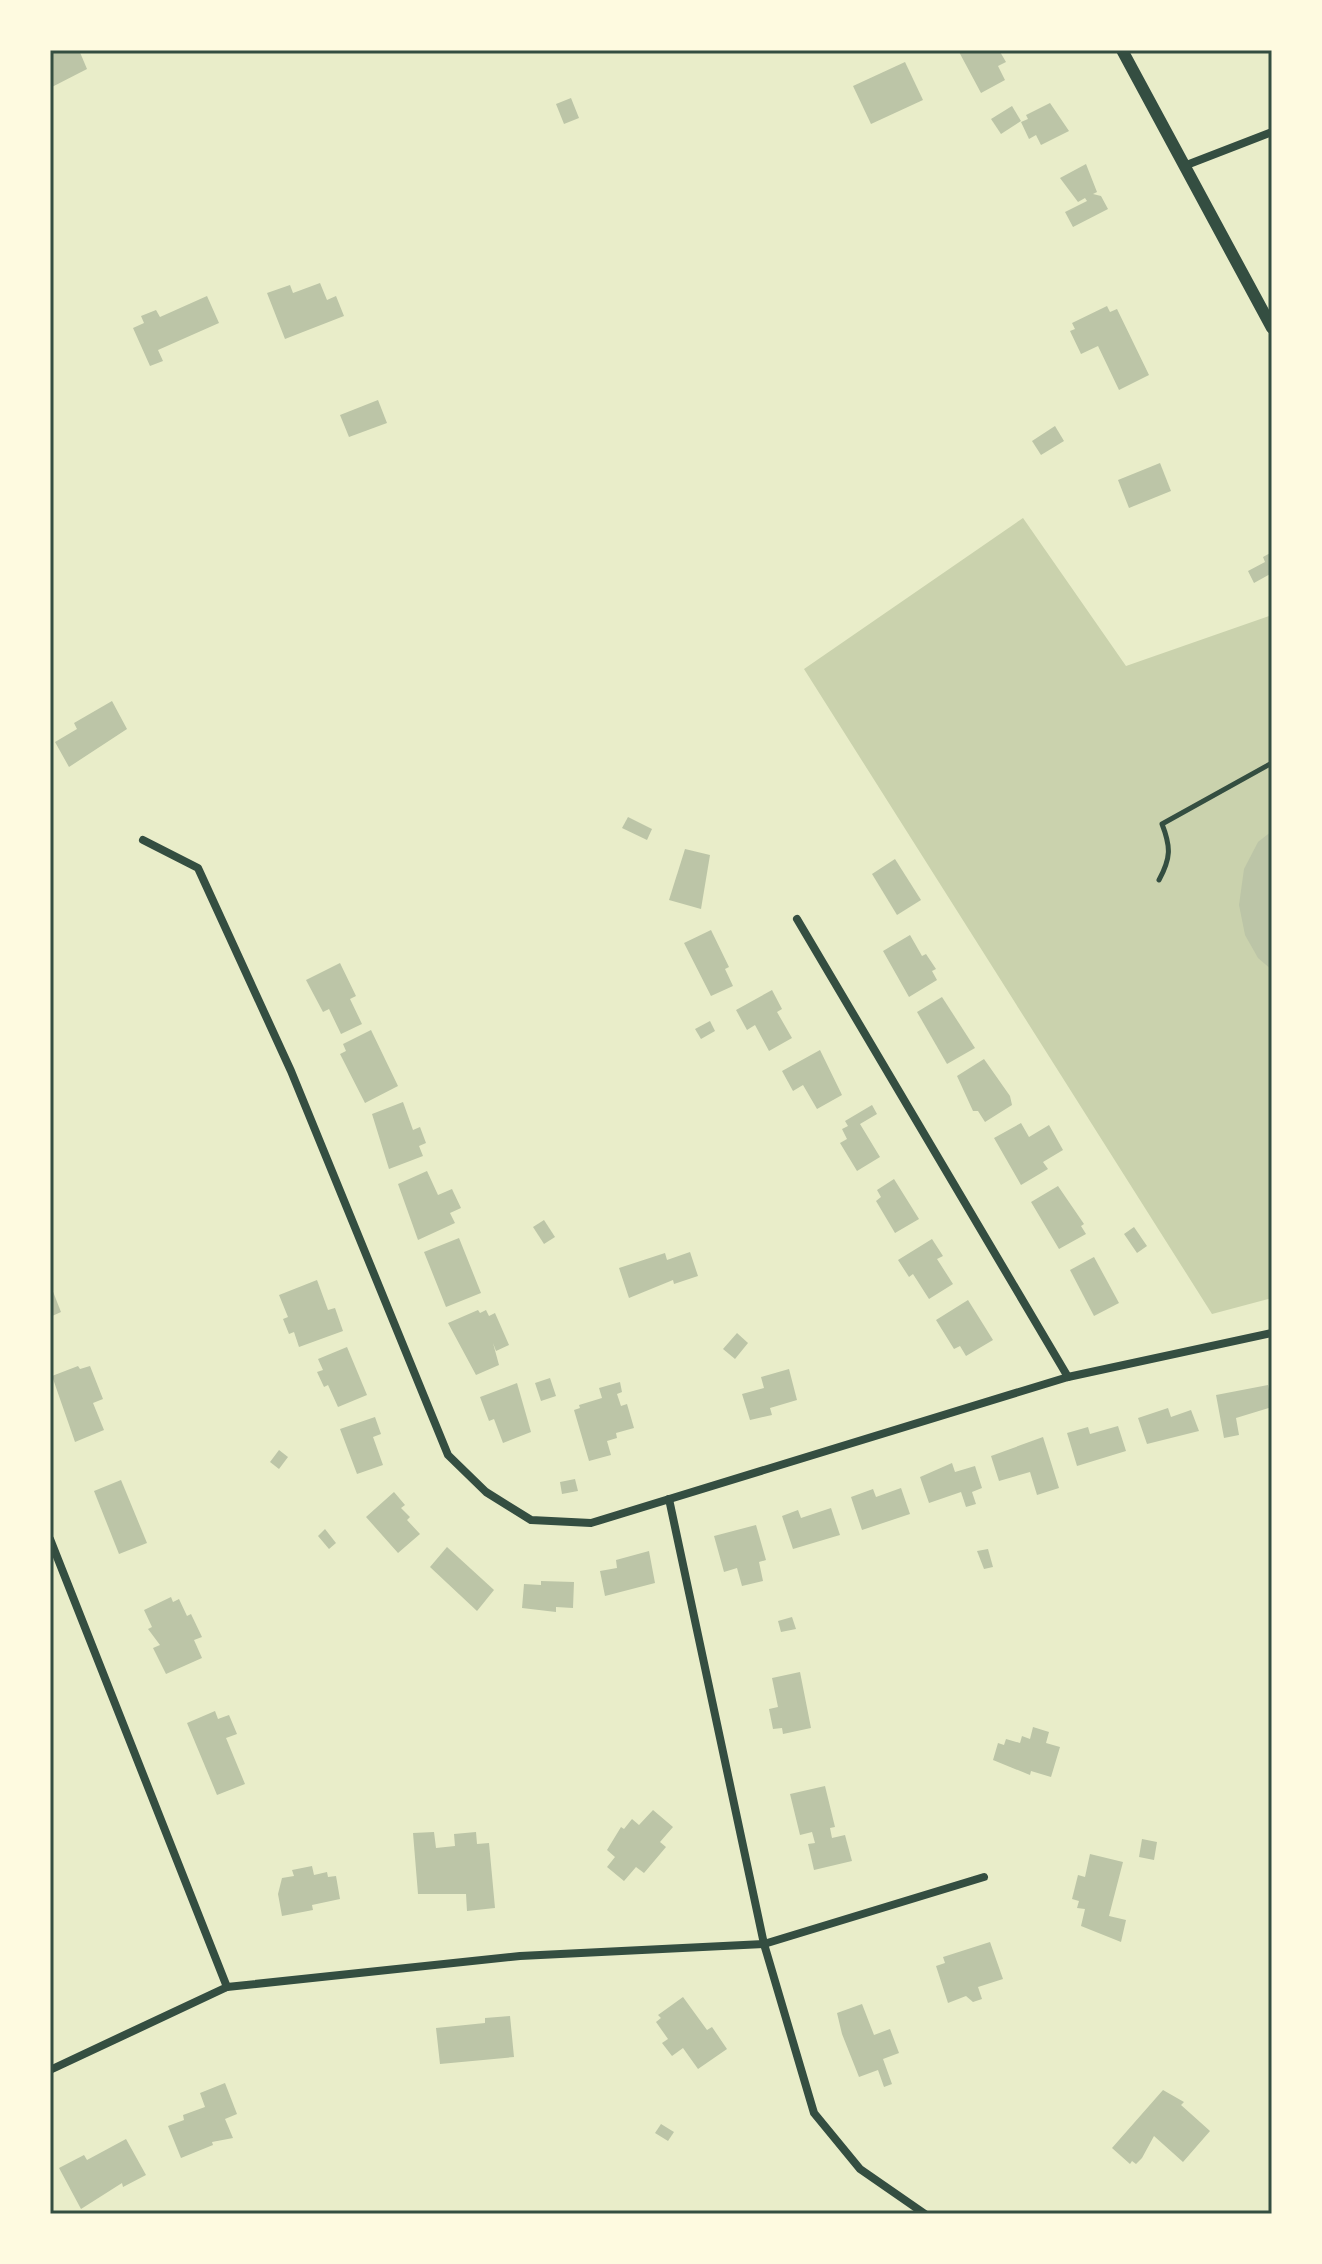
<svg xmlns="http://www.w3.org/2000/svg" width="1322" height="2264" font-family="Helvetica,sans-serif">
	<style>
		.green { fill: #cad2ad }
		.building { fill: #bcc5a7 }
		.lines { fill: none; stroke-linecap: round; stroke-linejoin: round }
		.service { stroke: #344e41; stroke-width: 5 }
		.minor { stroke: #344e41; stroke-width: 8 }
		.tertiary { stroke: #344e41; stroke-width: 12 }
		.neatline { fill: none; stroke: #344e41; stroke-width: 3 }
	</style>
	<rect width="100%" height="100%" fill="#e9edc9"/>
	<path class="green" d="M 1023,518 L 1126,666 L 1272,615 L 1272,1298 L 1212,1314 L 804,669 Z"/>
	<g class="building">
		<path d="M 54,50 L 79,50 L 87,69 L 50,88 L 50,52 Z"/>
		<path d="M 958,50 L 999,50 L 1006,62 L 998,66 L 1005,80 L 981,93 Z"/>
		<path d="M 905,62 L 923,100 L 871,124 L 853,86 Z"/>
		<path d="M 571,98 L 579,118 L 564,124 L 556,104 Z"/>
		<path d="M 1050,103 L 1069,131 L 1041,145 L 1036,135 L 1029,139 L 1021,122 L 1028,119 L 1026,115 Z"/>
		<path d="M 1012,106 L 1021,121 L 1001,134 L 991,119 Z"/>
		<path d="M 1086,164 L 1097,192 L 1093,194 L 1101,196 L 1108,209 L 1073,227 L 1065,212 L 1087,201 L 1085,198 L 1078,202 L 1060,178 Z"/>
		<path d="M 320,283 L 327,300 L 336,296 L 344,316 L 285,339 L 267,293 L 290,285 L 293,293 Z"/>
		<path d="M 207,296 L 219,323 L 158,350 L 163,361 L 150,366 L 133,328 L 144,323 L 141,316 L 156,310 L 160,317 Z"/>
		<path d="M 1107,306 L 1110,312 L 1117,309 L 1149,375 L 1119,390 L 1098,346 L 1081,354 L 1070,331 L 1075,329 L 1072,323 Z"/>
		<path d="M 378,400 L 387,423 L 349,437 L 340,415 Z"/>
		<path d="M 1055,426 L 1064,441 L 1041,455 L 1032,441 Z"/>
		<path d="M 1160,463 L 1171,491 L 1129,508 L 1118,480 Z"/>
		<path d="M 1272,552 L 1272,573 L 1254,583 L 1248,571 L 1265,562 L 1263,557 Z"/>
		<path d="M 112,701 L 127,729 L 69,767 L 55,742 L 77,729 L 74,723 Z"/>
		<path d="M 628,817 L 652,829 L 647,840 L 622,828 Z"/>
		<path d="M 1272,831 L 1272,970 L 1258,958 L 1245,935 L 1239,905 L 1244,869 L 1258,842 Z"/>
		<path d="M 685,849 L 710,855 L 701,909 L 669,900 Z"/>
		<path d="M 895,859 L 921,900 L 897,915 L 872,874 Z"/>
		<path d="M 711,930 L 729,967 L 725,969 L 733,986 L 711,996 L 684,943 Z"/>
		<path d="M 910,935 L 922,956 L 926,954 L 936,969 L 932,971 L 937,980 L 909,997 L 883,951 Z"/>
		<path d="M 340,963 L 356,996 L 350,999 L 362,1024 L 341,1034 L 329,1009 L 323,1012 L 306,980 Z"/>
		<path d="M 772,990 L 782,1009 L 777,1012 L 792,1038 L 769,1051 L 755,1025 L 747,1030 L 736,1010 Z"/>
		<path d="M 942,997 L 975,1048 L 947,1064 L 917,1012 Z"/>
		<path d="M 710,1021 L 715,1031 L 701,1039 L 695,1029 Z"/>
		<path d="M 371,1030 L 398,1086 L 365,1103 L 340,1054 L 346,1051 L 343,1044 Z"/>
		<path d="M 820,1050 L 842,1095 L 817,1109 L 803,1085 L 793,1091 L 782,1071 Z"/>
		<path d="M 984,1059 L 1010,1096 L 1012,1105 L 985,1122 L 978,1111 L 973,1111 L 957,1076 Z"/>
		<path d="M 403,1102 L 413,1130 L 420,1127 L 426,1143 L 419,1146 L 423,1156 L 389,1169 L 372,1114 Z"/>
		<path d="M 872,1105 L 877,1114 L 860,1124 L 880,1157 L 857,1171 L 840,1143 L 847,1139 L 842,1129 L 848,1126 L 845,1121 Z"/>
		<path d="M 1021,1123 L 1029,1137 L 1049,1125 L 1063,1150 L 1043,1162 L 1048,1169 L 1021,1185 L 994,1138 Z"/>
		<path d="M 427,1171 L 438,1195 L 452,1189 L 461,1208 L 450,1213 L 455,1223 L 418,1240 L 398,1184 Z"/>
		<path d="M 894,1179 L 919,1219 L 895,1233 L 876,1201 L 881,1197 L 877,1190 Z"/>
		<path d="M 1058,1186 L 1084,1224 L 1081,1226 L 1086,1234 L 1059,1249 L 1031,1202 Z"/>
		<path d="M 544,1220 L 555,1237 L 544,1244 L 533,1227 Z"/>
		<path d="M 1134,1227 L 1147,1246 L 1137,1253 L 1124,1234 Z"/>
		<path d="M 459,1238 L 481,1293 L 446,1307 L 424,1252 Z"/>
		<path d="M 932,1239 L 943,1256 L 937,1259 L 953,1284 L 929,1299 L 913,1274 L 909,1277 L 898,1260 Z"/>
		<path d="M 690,1252 L 698,1276 L 674,1284 L 673,1280 L 629,1298 L 619,1268 L 665,1253 L 667,1260 Z"/>
		<path d="M 1094,1257 L 1119,1303 L 1094,1316 L 1070,1270 Z"/>
		<path d="M 317,1280 L 328,1310 L 335,1308 L 343,1331 L 299,1347 L 294,1332 L 289,1334 L 283,1319 L 288,1317 L 279,1295 Z"/>
		<path d="M 50,1284 L 61,1312 L 50,1317 Z"/>
		<path d="M 968,1300 L 993,1340 L 966,1356 L 960,1346 L 954,1349 L 936,1320 Z"/>
		<path d="M 478,1310 L 480,1313 L 486,1310 L 489,1316 L 495,1313 L 509,1345 L 496,1351 L 493,1343 L 499,1365 L 476,1375 L 448,1323 Z"/>
		<path d="M 737,1333 L 748,1343 L 735,1359 L 723,1349 Z"/>
		<path d="M 347,1347 L 367,1395 L 338,1407 L 328,1385 L 324,1387 L 317,1372 L 323,1370 L 318,1359 Z"/>
		<path d="M 78,1366 L 80,1369 L 90,1366 L 103,1399 L 93,1403 L 104,1430 L 75,1442 L 52,1376 Z"/>
		<path d="M 789,1369 L 797,1400 L 770,1408 L 772,1415 L 750,1420 L 742,1394 L 764,1388 L 761,1377 Z"/>
		<path d="M 550,1378 L 556,1396 L 541,1401 L 535,1383 Z"/>
		<path d="M 620,1382 L 622,1392 L 617,1394 L 621,1406 L 627,1404 L 634,1428 L 616,1433 L 617,1438 L 607,1441 L 611,1455 L 589,1461 L 574,1410 L 580,1408 L 579,1405 L 602,1398 L 599,1388 Z"/>
		<path d="M 517,1383 L 531,1432 L 503,1443 L 494,1419 L 489,1421 L 480,1397 Z"/>
		<path d="M 1268,1385 L 1272,1407 L 1236,1418 L 1239,1435 L 1224,1438 L 1216,1395 Z"/>
		<path d="M 1168,1408 L 1171,1417 L 1191,1410 L 1199,1431 L 1147,1444 L 1138,1418 Z"/>
		<path d="M 375,1417 L 381,1434 L 373,1437 L 383,1465 L 357,1474 L 340,1429 Z"/>
		<path d="M 1118,1426 L 1126,1451 L 1077,1466 L 1067,1433 L 1088,1427 L 1090,1434 Z"/>
		<path d="M 1043,1437 L 1059,1488 L 1037,1495 L 1030,1472 L 999,1481 L 991,1456 Z"/>
		<path d="M 279,1450 L 288,1457 L 279,1469 L 270,1462 Z"/>
		<path d="M 952,1463 L 955,1472 L 975,1466 L 982,1488 L 972,1492 L 976,1504 L 966,1507 L 961,1492 L 929,1503 L 920,1477 Z"/>
		<path d="M 575,1479 L 578,1491 L 562,1494 L 560,1482 Z"/>
		<path d="M 121,1480 L 147,1543 L 119,1554 L 94,1491 Z"/>
		<path d="M 901,1488 L 910,1514 L 862,1530 L 851,1497 L 873,1489 L 876,1497 Z"/>
		<path d="M 394,1492 L 405,1505 L 401,1508 L 410,1517 L 407,1520 L 420,1534 L 398,1553 L 366,1517 Z"/>
		<path d="M 831,1508 L 840,1535 L 793,1549 L 782,1516 L 798,1510 L 801,1518 Z"/>
		<path d="M 756,1525 L 766,1560 L 759,1562 L 763,1581 L 742,1586 L 737,1568 L 724,1572 L 714,1536 Z"/>
		<path d="M 325,1529 L 336,1543 L 329,1549 L 318,1536 Z"/>
		<path d="M 447,1547 L 494,1590 L 477,1611 L 430,1567 Z"/>
		<path d="M 988,1549 L 993,1567 L 984,1569 L 977,1551 Z"/>
		<path d="M 649,1551 L 655,1583 L 605,1596 L 600,1571 L 617,1568 L 616,1560 Z"/>
		<path d="M 541,1581 L 574,1582 L 573,1608 L 556,1607 L 556,1612 L 522,1608 L 524,1584 L 541,1585 Z"/>
		<path d="M 171,1597 L 173,1602 L 179,1599 L 187,1616 L 191,1614 L 202,1637 L 194,1640 L 202,1658 L 166,1674 L 153,1648 L 160,1645 L 148,1629 L 152,1627 L 144,1610 Z"/>
		<path d="M 792,1617 L 796,1629 L 781,1632 L 778,1621 Z"/>
		<path d="M 800,1672 L 811,1728 L 783,1734 L 782,1728 L 773,1729 L 769,1709 L 778,1707 L 772,1678 Z"/>
		<path d="M 215,1711 L 218,1719 L 229,1715 L 237,1734 L 226,1738 L 245,1784 L 217,1795 L 187,1723 Z"/>
		<path d="M 1033,1727 L 1049,1732 L 1046,1743 L 1060,1747 L 1051,1777 L 1031,1771 L 1030,1775 L 993,1760 L 998,1743 L 1004,1745 L 1006,1739 L 1020,1743 L 1022,1736 L 1030,1739 Z"/>
		<path d="M 825,1786 L 835,1827 L 830,1828 L 832,1838 L 845,1835 L 852,1861 L 814,1870 L 808,1844 L 815,1843 L 812,1832 L 800,1835 L 790,1794 Z"/>
		<path d="M 653,1810 L 673,1827 L 660,1842 L 666,1847 L 644,1873 L 636,1867 L 624,1881 L 607,1867 L 615,1857 L 607,1850 L 621,1827 L 624,1829 L 632,1819 L 639,1825 Z"/>
		<path d="M 434,1832 L 436,1848 L 455,1846 L 454,1834 L 476,1832 L 477,1844 L 489,1843 L 495,1908 L 467,1911 L 466,1894 L 418,1894 L 413,1833 Z"/>
		<path d="M 1142,1839 L 1157,1842 L 1154,1860 L 1139,1857 Z"/>
		<path d="M 1090,1854 L 1123,1862 L 1109,1916 L 1126,1920 L 1121,1942 L 1081,1926 L 1085,1909 L 1077,1908 L 1079,1901 L 1072,1899 L 1078,1875 L 1085,1877 Z"/>
		<path d="M 312,1866 L 314,1875 L 327,1872 L 328,1877 L 336,1876 L 340,1899 L 312,1905 L 313,1910 L 282,1916 L 278,1894 L 282,1878 L 294,1876 L 292,1870 Z"/>
		<path d="M 990,1942 L 1003,1979 L 978,1987 L 982,1999 L 973,2002 L 966,1996 L 948,2003 L 936,1966 L 945,1963 L 943,1957 Z"/>
		<path d="M 683,1997 L 707,2030 L 712,2027 L 727,2049 L 698,2069 L 683,2048 L 672,2056 L 662,2043 L 668,2039 L 656,2022 L 661,2018 L 658,2015 Z"/>
		<path d="M 862,2004 L 874,2035 L 890,2029 L 899,2053 L 883,2059 L 892,2084 L 884,2087 L 878,2070 L 859,2077 L 842,2034 L 837,2013 Z"/>
		<path d="M 510,2016 L 514,2057 L 440,2064 L 436,2028 L 485,2023 L 485,2018 Z"/>
		<path d="M 225,2083 L 237,2114 L 225,2119 L 233,2138 L 212,2142 L 213,2145 L 181,2158 L 168,2126 L 184,2120 L 183,2115 L 205,2107 L 200,2093 Z"/>
		<path d="M 1163,2090 L 1184,2102 L 1181,2105 L 1210,2131 L 1183,2162 L 1154,2136 L 1142,2158 L 1136,2164 L 1132,2161 L 1130,2164 L 1112,2148 Z"/>
		<path d="M 661,2124 L 674,2132 L 668,2141 L 655,2133 Z"/>
		<path d="M 126,2139 L 146,2175 L 123,2187 L 122,2183 L 81,2209 L 59,2168 L 84,2155 L 87,2160 Z"/>
	</g>
	<g class="lines">
		<path class="service" d="M 1159,880 C 1171,858 1171,847 1162,824 L 1272,763"/>
		<g class="minor">
			<path d="M 1184,166 L 1272,132"/>
			<path d="M 143,840 L 198,868 L 291,1071 L 448,1455 L 486,1492 L 531,1520 L 591,1523 L 1068,1377 L 1272,1333"/>
			<path d="M 797,919 L 1068,1377"/>
			<path d="M 669,1499 L 764,1944 L 814,2113 L 860,2169 L 925,2214"/>
			<path d="M 50,1539 L 227,1987"/>
			<path d="M 50,2070 L 227,1987 L 520,1956 L 764,1944 L 984,1877"/>
		</g>
		<path class="tertiary" d="M 1122,50 L 1272,328"/>
	</g>
	<rect width="1322" height="2264" fill="none" stroke="#fefae0" stroke-width="104"/>
	<rect x="52" y="52" width="1218" height="2160" class="neatline"/>
</svg>
